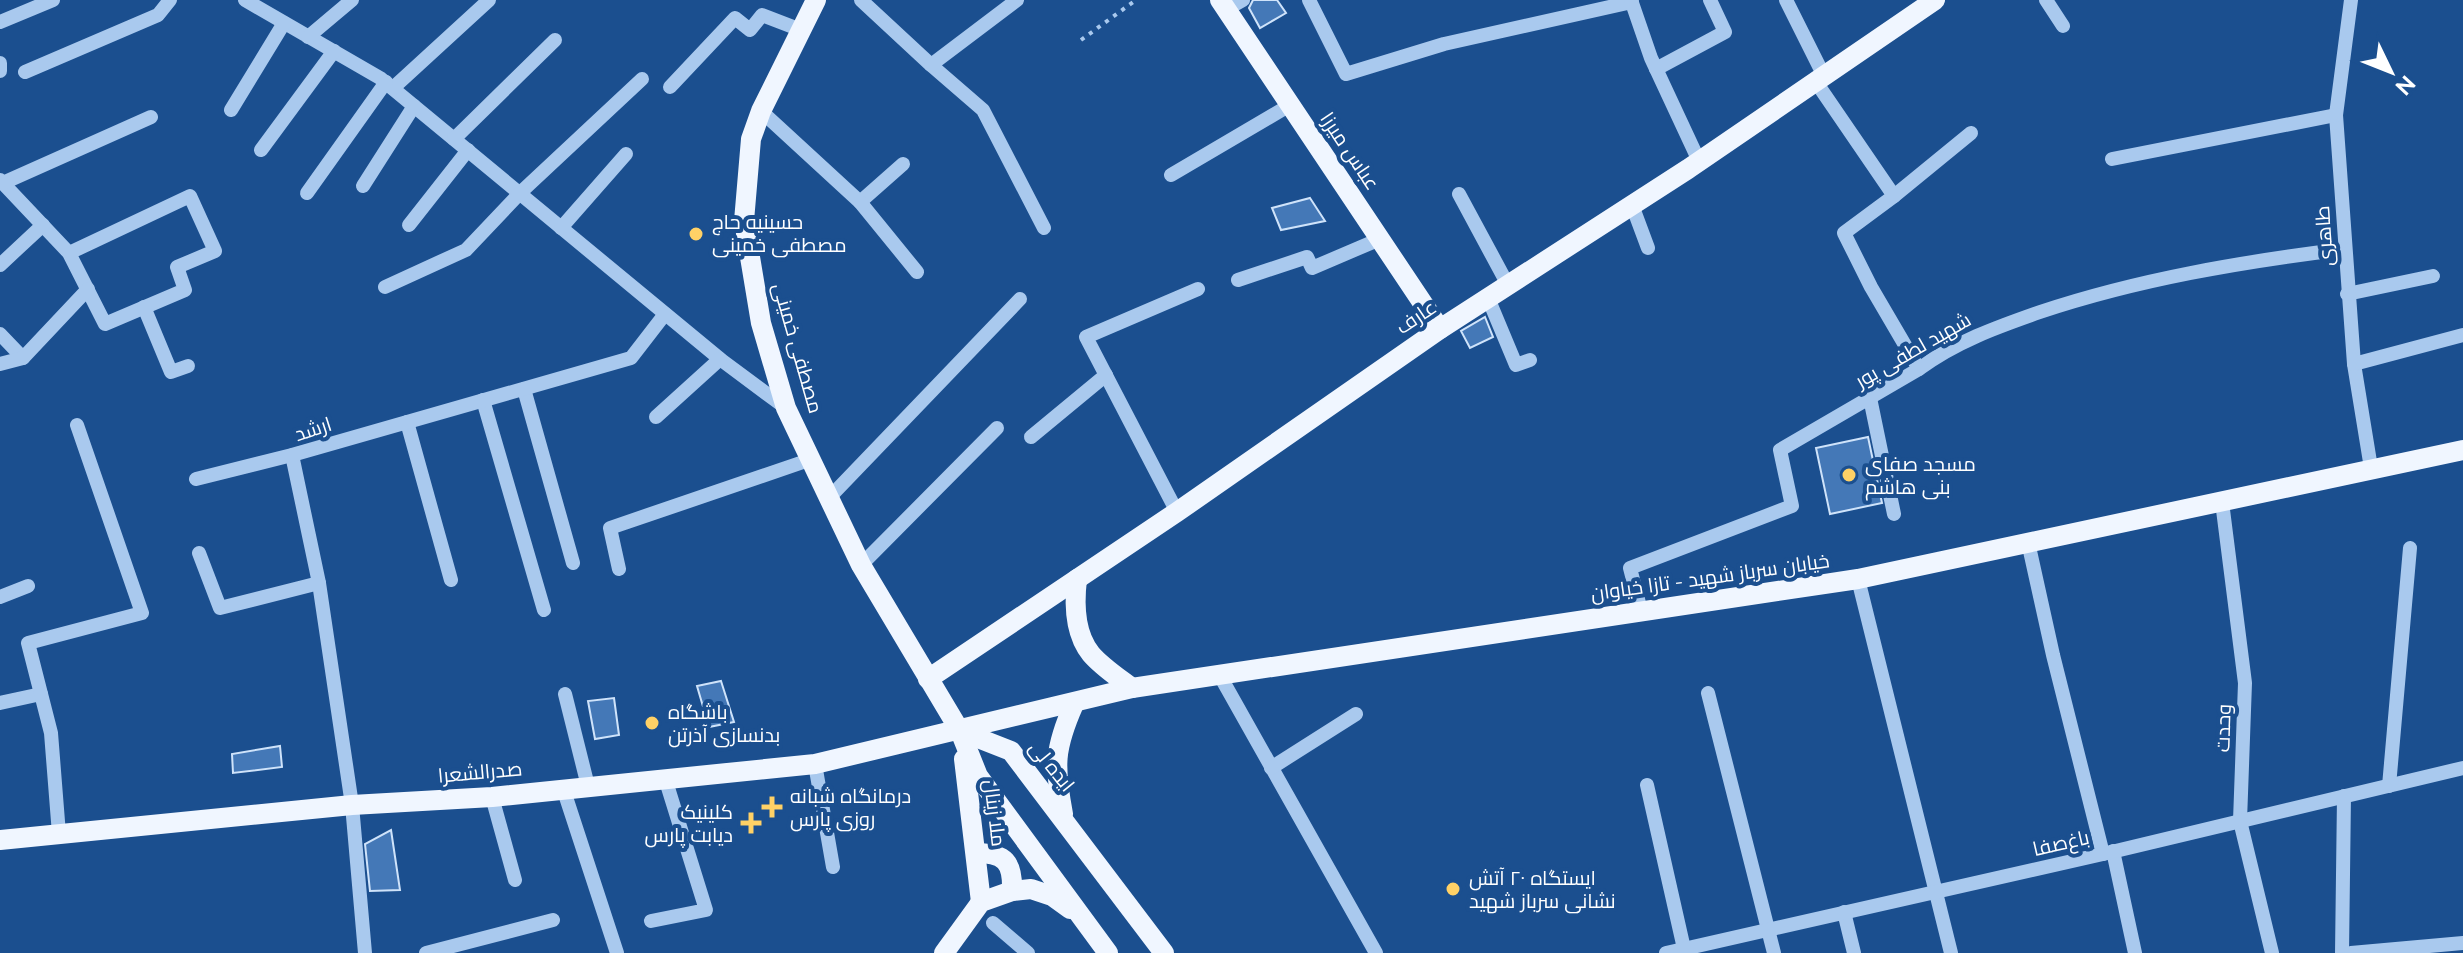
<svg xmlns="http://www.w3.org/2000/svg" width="2463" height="953" font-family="Raleway,Cairo,sans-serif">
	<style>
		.building { fill: #4478b7; stroke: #cfe3fa; stroke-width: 2 }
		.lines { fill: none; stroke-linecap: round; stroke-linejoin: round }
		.path { stroke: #a9c9ee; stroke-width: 4; stroke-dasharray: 4 6; stroke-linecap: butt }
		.minor { stroke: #a9c9ee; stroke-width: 14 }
		.major { stroke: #f0f6ff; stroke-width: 20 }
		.poi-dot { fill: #ffd166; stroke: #1b4f8f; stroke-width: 3 }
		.labels { text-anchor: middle; stroke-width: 8; stroke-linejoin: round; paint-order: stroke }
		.street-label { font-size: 20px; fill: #fff; stroke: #1b4f8f }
		.poi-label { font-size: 20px; fill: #fff; stroke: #1b4f8f; text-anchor: start }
	</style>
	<rect width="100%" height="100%" fill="#1b4f8f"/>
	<g class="building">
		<path d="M 1253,0 L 1277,0 L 1286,13 L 1260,28 L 1249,8 Z"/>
		<path d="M 1310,198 L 1325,221 L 1281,230 L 1272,208 Z"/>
		<path d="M 1485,317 L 1493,337 L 1470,348 L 1461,331 Z"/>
		<path d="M 1868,437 L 1882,503 L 1830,514 L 1816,448 Z"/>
		<path d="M 721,681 L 734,722 L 709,727 L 697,686 Z"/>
		<path d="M 614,698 L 619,735 L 595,739 L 588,701 Z"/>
		<path d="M 280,746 L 282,767 L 233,773 L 232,754 Z"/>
		<path d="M 391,830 L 400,890 L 370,891 L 365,844 Z"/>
	</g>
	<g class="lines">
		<path class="path" d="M 1081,40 L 1136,0"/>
		<g class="minor">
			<path d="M 245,0 L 380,78 L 720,359 L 786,408"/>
			<path d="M 861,0 L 931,65 L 983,110 L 1044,228"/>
			<path d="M 1309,0 L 1346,74 L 1444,44 L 1632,2"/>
			<path d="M 1631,0 L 1651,58 L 1699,161"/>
			<path d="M 1786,0 L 1824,76"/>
			<path d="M 2046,0 L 2063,26"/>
			<path d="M 2351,0 L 2336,115 L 2354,364 L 2371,468"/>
			<path d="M 1227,9 L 1243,0"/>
			<path d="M 0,22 L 53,0"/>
			<path d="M 308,37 L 352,0"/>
			<path d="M 0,63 L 0,71"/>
			<path d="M 931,65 L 1017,0"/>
			<path d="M 1656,69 L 1725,32 L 1710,0"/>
			<path d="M 25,72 L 158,15 L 170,0"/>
			<path d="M 1816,82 L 1894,196 L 1844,233 L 1871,287 L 1919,369"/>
			<path d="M 670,87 L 735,18 L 750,30 L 762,15 L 801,30"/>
			<path d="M 393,88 L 489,0"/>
			<path d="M 231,110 L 284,23"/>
			<path d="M 761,111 L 860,202 L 903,164"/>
			<path d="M 454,139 L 555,40"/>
			<path d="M 261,150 L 334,51"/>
			<path d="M 2112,159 L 2336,115"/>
			<path d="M 1171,175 L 1290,105"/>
			<path d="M 0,180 L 69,253 L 105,324 L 185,290 L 177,267 L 215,251 L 190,196 L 69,253"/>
			<path d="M 3,183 L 151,117"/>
			<path d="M 363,186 L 414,106"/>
			<path d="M 307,193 L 386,82"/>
			<path d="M 1459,194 L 1508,285"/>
			<path d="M 1894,196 L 1971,133"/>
			<path d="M 860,202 L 917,272"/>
			<path d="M 1632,205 L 1648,248"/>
			<path d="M 409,225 L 468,150"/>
			<path d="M 561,228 L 626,154"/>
			<path d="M 0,265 L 43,225"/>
			<path d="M 1238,280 L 1307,257 L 1312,268 L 1380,239"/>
			<path d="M 385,287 L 466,250 L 520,193 L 642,79"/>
			<path d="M 2347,294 L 2433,276"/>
			<path d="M 1488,298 L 1516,365 L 1530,360"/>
			<path d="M 144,307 L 171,372 L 188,366"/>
			<path d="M 0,334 L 23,358"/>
			<path d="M 0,364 L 23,358 L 88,289"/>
			<path d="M 2354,364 L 2463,335"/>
			<path d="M 524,389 L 573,563"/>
			<path d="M 1870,398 L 1894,514"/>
			<path d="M 483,400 L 544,610"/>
			<path d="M 656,417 L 720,359"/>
			<path d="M 407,422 L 451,580"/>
			<path d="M 1031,437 L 1106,375"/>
			<path d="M 292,455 L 319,583 L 352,805 L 365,953"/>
			<path d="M 196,479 L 292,455 L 631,358 L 665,314"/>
			<path d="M 828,499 L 1020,299"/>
			<path d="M 2222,502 L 2245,683 L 2240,821 L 2272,953"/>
			<path d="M 1177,512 L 1086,337 L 1198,289"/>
			<path d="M 2028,542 L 2053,655 L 2103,854"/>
			<path d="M 199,553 L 220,608 L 319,583"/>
			<path d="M 861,565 L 997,428"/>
			<path d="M 619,569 L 610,528 L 809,460"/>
			<path d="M 1858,579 L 1951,953"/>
			<path d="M 0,597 L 28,586"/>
			<path d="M 1641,611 L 1630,568 L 1792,506 L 1780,450 L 1919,369 C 1955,342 1997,327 2040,312 C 2139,279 2241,262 2345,249"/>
			<path d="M 1219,674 L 1376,953"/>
			<path d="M 1708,693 L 1774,953"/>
			<path d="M 565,694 L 588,786"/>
			<path d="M 0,703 L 41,694"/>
			<path d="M 815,764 L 833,867"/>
			<path d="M 1271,768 L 1356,714"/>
			<path d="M 1647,785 L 1685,953"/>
			<path d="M 2389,786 L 2410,548"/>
			<path d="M 563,788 L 617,953"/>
			<path d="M 492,797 L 515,880"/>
			<path d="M 59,834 L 51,733 L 28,643 L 142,613 L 77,425"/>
			<path d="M 2113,851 L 2135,953"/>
			<path d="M 1844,912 L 1854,953"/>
			<path d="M 651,921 L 706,910 L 665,778"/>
			<path d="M 993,923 L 1028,953"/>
			<path d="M 426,953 L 553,920"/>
			<path d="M 1666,953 L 2103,854 L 2463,768"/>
			<path d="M 2342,953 L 2344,796"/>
			<path d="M 2351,953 L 2463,943"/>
		</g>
		<g class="major">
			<path d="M 816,0 L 761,111 L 751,139 L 744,221 L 761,323 L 786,408 L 861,565 L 960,731 L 978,776 L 1108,953"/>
			<path d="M 1220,0 L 1440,329"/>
			<path d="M 1077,579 C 1074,604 1074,633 1091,654 C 1102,667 1119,678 1132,688"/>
			<path d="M 928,679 L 1177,512 L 1440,329 L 1688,169 L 1935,0"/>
			<path d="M 960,731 L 1011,751 L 1164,953"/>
			<path d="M 964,759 L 981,902"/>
			<path d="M 1063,814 C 1054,766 1054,749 1074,704"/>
			<path d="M 0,840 L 352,805 L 492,797 L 815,764 L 1132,688 L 1858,579 L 2463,450"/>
			<path d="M 976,853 C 1005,853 1013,862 1012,891"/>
			<path d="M 944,953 L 981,902 L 1012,891 L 1031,889 L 1052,896 L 1070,909"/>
		</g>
	</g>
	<g class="poi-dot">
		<circle cx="696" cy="234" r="8"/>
		<circle cx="1849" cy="475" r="8"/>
		<circle cx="652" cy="723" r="8"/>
		<path d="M768 795h8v8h8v8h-8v8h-8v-8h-8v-8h8z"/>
		<path d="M747 811h8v8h8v8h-8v8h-8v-8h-8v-8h8z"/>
		<circle cx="1453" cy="889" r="8"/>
	</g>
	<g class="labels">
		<g class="street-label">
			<text transform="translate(1350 151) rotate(56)" y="7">عباس میرزا</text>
			<text transform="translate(2324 236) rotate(-94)" y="7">طاهری</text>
			<text transform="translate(1416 317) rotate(-34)" y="7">عارف</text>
			<text transform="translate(798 348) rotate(74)" y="7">مصطفی خمینی</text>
			<text transform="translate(1913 350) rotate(-30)" y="7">شهید لطفی پور</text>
			<text transform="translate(313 429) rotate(-18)" y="7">ارشد</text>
			<text transform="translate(1710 577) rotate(-8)" y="7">خیابان سرباز شهید - تازا خیاوان</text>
			<text transform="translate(2223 728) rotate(-88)" y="7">وحدت</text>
			<text transform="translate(1052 766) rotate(51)" y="7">ایده لى</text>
			<text transform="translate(480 772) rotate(-5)" y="7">صدرالشعرا</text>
			<text transform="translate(995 813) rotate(83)" y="7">ملا زینال</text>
			<text transform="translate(2061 843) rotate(-13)" y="7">باغ‌صفا</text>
		</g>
		<g class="poi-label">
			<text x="712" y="229">حسینیه حاج<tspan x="712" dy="23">مصطفی خمینی</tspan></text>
			<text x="1865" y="471">مسجد صفای<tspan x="1865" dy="23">بنی هاشم</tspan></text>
			<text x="668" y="719">باشگاه<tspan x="668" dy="23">بدنسازی آذرتن</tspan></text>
			<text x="790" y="803">درمانگاه شبانه<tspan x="790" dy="23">روزی پارس</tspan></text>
			<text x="733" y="819" text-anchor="end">کلینیک<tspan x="733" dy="23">دیابت پارس</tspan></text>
			<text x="1469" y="885">ایستگاه ۲۰ آتش<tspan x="1469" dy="23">نشانی سرباز شهید</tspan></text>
		</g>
	</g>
	<g transform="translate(2391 72) rotate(133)" stroke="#1b4f8f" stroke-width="6" paint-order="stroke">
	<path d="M0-6L14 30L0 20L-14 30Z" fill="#ffffff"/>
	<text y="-12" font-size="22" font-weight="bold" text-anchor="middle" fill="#ffffff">N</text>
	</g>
</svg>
